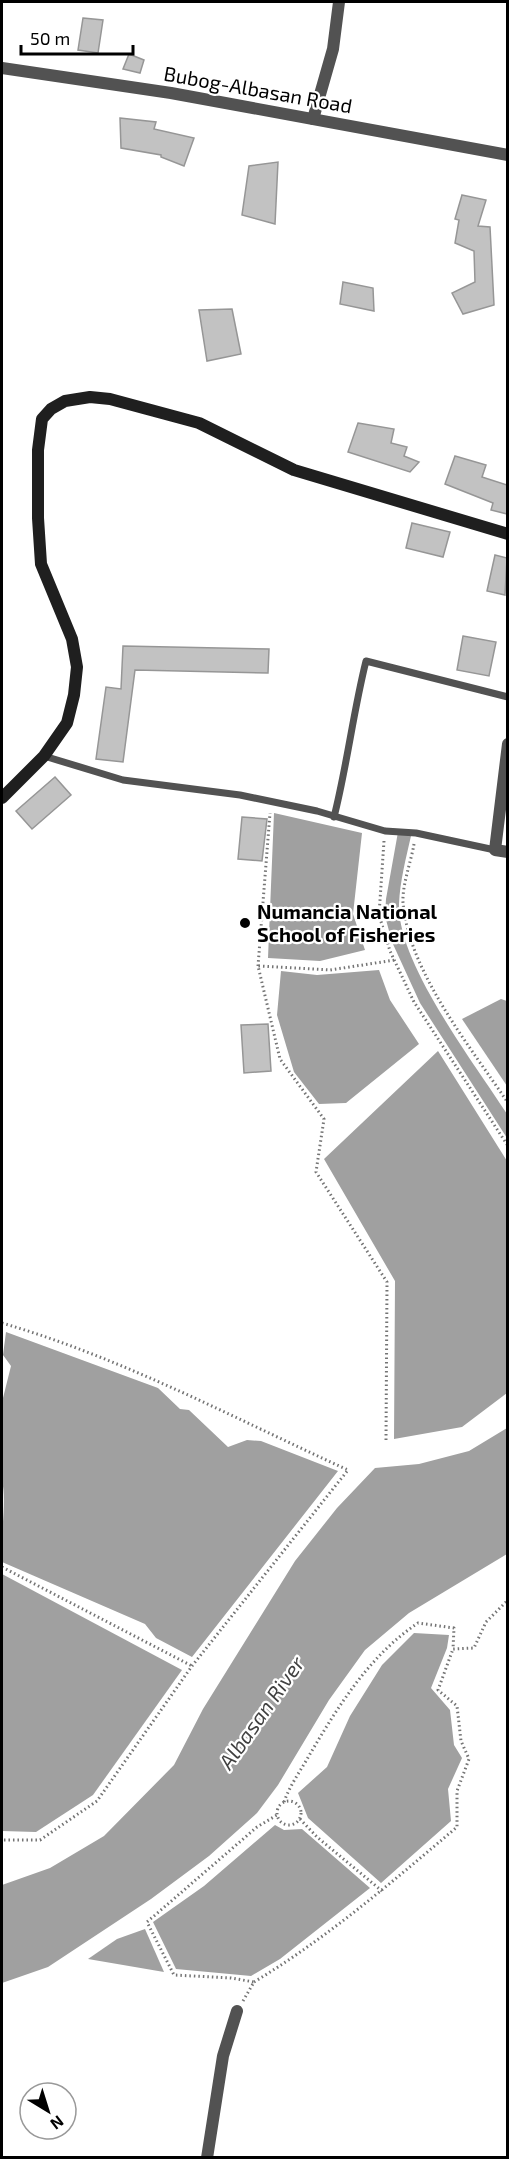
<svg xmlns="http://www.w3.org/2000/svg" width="509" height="2159" font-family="'Exo 2',sans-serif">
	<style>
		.water { fill: #a0a0a0 }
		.building { fill: #c2c2c2; stroke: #969696; stroke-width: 1.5 }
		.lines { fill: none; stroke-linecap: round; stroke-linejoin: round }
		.path { stroke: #747474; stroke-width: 3; stroke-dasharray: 1.5 3; stroke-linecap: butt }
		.lane { stroke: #525252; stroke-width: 7 }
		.street { stroke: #525252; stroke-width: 12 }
		.secondary { stroke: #1f1f1f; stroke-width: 12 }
		.poi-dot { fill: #000; stroke: #fff; stroke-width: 2 }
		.labels { text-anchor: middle; stroke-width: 4.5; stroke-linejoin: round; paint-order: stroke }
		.street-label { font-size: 20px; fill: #000; stroke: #fff }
		.poi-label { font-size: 20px; font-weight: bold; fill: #000; stroke: #fff; text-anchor: start }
		.water-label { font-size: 21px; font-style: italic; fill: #414141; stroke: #fff }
	</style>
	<rect width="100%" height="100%" fill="#fff"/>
	<g class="water">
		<path d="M 274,813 L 362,833 L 353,914 L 365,950 L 320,961 L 268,958 Z"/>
		<path d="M 398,832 L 411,836 C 406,858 400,881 399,904 C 397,963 475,1064 507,1114 L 507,1138 L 420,1003 L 392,942 L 385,916 L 386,899 Z"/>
		<path d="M 379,970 L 390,1000 L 419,1044 L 346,1103 L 319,1104 L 294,1072 L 277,1015 L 281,971 L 317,975 Z"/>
		<path d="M 501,999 L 507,1001 L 507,1086 L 462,1019 Z"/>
		<path d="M 438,1051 L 507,1161 L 507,1393 L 462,1427 L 394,1439 L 395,1281 L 324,1159 Z"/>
		<path d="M 6,1332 L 158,1388 L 180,1409 L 189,1410 L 228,1447 L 247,1440 L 261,1441 L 338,1471 L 192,1657 L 156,1638 L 145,1624 L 2,1562 C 0,1538 7,1500 2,1481 L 2,1402 L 11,1366 L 3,1355 Z"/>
		<path d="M 507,1428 L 507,1554 L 409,1613 L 365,1650 L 329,1700 L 278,1785 L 257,1813 L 209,1856 L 151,1899 L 48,1967 L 2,1983 L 2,1885 L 50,1868 L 104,1836 L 174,1765 L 203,1709 L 295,1561 L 337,1508 L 375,1468 L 419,1464 L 469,1451 Z"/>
		<path d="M 2,1574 L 182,1670 L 93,1795 L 36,1832 L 2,1831 Z"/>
		<path d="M 414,1633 L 449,1635 L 447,1648 L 431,1688 L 450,1710 L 454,1745 L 462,1758 L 448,1789 L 451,1821 L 381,1883 L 308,1818 L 298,1793 L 327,1767 L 350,1716 L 382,1665 Z"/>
		<path d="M 275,1825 L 284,1830 L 302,1829 L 370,1888 L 280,1959 L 251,1976 L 176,1969 L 153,1922 L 204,1886 Z"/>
		<path d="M 145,1929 L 164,1972 L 88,1959 L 117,1939 Z"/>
	</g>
	<g class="building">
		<path d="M 83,18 L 103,20 L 98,53 L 78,50 Z"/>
		<path d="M 129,54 L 144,60 L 140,73 L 123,69 Z"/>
		<path d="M 120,118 L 156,122 L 154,129 L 194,138 L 184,166 L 161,157 L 161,155 L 121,148 Z"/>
		<path d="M 278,162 L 275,224 L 242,215 L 249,166 Z"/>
		<path d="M 462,195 L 486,200 L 478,226 L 490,227 L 494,305 L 463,314 L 452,293 L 475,282 L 474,251 L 455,243 L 459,220 L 455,219 Z"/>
		<path d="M 343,282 L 373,288 L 374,311 L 340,304 Z"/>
		<path d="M 232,309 L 241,354 L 207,361 L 199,310 Z"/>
		<path d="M 358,423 L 394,429 L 391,443 L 407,447 L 404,456 L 419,462 L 410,472 L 348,452 Z"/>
		<path d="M 455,456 L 486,465 L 482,477 L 507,485 L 507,514 L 491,510 L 493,503 L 445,484 Z"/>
		<path d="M 412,523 L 450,532 L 443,557 L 406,548 Z"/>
		<path d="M 495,555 L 507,558 L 505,595 L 487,591 Z"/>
		<path d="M 463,636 L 496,642 L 489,676 L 457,670 Z"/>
		<path d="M 123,646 L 269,649 L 268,673 L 135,670 L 123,762 L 96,759 L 106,687 L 121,689 Z"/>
		<path d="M 55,777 L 71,795 L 32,829 L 16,811 Z"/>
		<path d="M 242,817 L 267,819 L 262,861 L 238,859 Z"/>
		<path d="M 268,1024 L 271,1071 L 244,1073 L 241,1025 Z"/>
	</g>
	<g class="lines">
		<g class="path">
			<path d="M 384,841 L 379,915 L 390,951 L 414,1002 L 508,1146"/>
			<path d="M 414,844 C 411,862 402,885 403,903 C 409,972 470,1046 508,1103"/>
			<path d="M 258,966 L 270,813"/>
			<path d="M 2,1323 C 122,1358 234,1418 348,1470 L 192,1666 L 97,1801 L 40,1840 L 2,1840"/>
			<path d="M 386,1440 L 387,1282 L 316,1172 L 324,1119 L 280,1059 L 258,966 L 330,970 L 395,960"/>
			<path d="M 2,1567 L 192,1666"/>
			<circle cx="289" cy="1813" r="12"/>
			<path d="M 284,1802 C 290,1785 301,1770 310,1754 C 339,1705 370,1655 418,1623 L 454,1628 L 453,1649 L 474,1648 L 486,1622 L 508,1600"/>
			<path d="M 300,1819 L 317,1837 L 382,1891"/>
			<path d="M 254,1982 C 327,1938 392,1882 457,1827 L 457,1791 L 469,1759 L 461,1741 L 457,1706 L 438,1690 L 453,1649"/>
			<path d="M 243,2001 L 254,1982 L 231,1978 L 174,1975 L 147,1922 L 257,1827 L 277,1815"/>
		</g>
		<g class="lane">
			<path d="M 44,756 L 123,780 L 240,795 L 317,811 L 385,831 L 416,833 L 495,850"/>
			<path d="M 334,817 C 347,766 353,713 366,661 L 508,697"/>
		</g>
		<g class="street">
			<path d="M 2,68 L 171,93 L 508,155"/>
			<path d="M 313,119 L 333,49 L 339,2"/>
			<path d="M 508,744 L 495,850 L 508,852"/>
			<path d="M 207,2158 L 223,2056 L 237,2011"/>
		</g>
		<path class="secondary" d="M 2,798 L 44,756 L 67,723 L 74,695 L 77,667 L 72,639 L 41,564 L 38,518 L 38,450 L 42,419 L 51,409 L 65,401 L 90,397 L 110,399 L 199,423 L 294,470 L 508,534"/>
	</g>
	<circle class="poi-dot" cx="245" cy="923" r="6"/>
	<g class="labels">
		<g class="street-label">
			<text transform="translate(258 90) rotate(10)" y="7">Bubog-Albasan Road</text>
		</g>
		<g class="poi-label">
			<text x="257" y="919">Numancia National<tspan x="257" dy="23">School of Fisheries</tspan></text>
		</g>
		<g class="water-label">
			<text transform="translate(262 1713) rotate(-55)" y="7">Albasan River</text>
		</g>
	</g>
	<rect width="509" height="2159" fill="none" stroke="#000000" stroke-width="6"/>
	<g transform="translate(48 2111) rotate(142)"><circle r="28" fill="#ffffff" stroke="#999999" stroke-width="1.5"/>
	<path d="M0-4.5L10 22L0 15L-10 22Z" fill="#000000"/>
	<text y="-9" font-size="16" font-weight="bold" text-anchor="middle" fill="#000000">N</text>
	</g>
	<path d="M21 45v9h112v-9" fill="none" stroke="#000000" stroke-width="3"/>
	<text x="30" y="45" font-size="18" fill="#000000" stroke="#ffffff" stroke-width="4.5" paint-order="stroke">50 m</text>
</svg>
